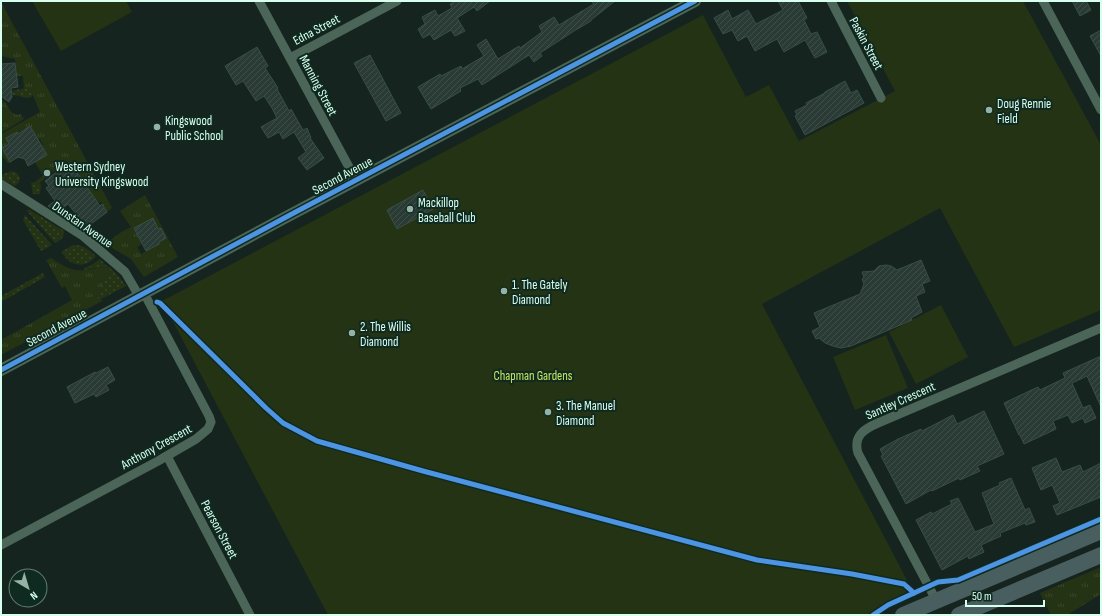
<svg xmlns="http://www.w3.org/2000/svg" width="1102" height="616" font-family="'Sofia Sans Condensed',sans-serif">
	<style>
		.grass { fill: url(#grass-tufts); fill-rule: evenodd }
		.park { fill: #243314 }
		.garden { fill: url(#garden-dots) }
		.building { fill: url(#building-hatch); stroke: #384e47 }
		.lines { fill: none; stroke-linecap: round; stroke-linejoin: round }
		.minor { stroke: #4b6558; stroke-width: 9 }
		.tertiary { stroke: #4b6558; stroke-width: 12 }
		.trunk { stroke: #485e5f; stroke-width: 16 }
		.cycleway-casing { stroke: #0f2a20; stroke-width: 8 }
		.cycleway { stroke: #4d94e3; stroke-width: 5 }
		.poi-dot { fill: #94b2a6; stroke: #0f2a20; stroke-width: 1.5 }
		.labels { text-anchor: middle; stroke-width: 4; stroke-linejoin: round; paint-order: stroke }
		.street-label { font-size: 13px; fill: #d9ffef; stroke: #0f2a20 }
		.poi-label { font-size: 13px; fill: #d9ffef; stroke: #0f2a20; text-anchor: start }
		.park-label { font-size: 13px; fill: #c9e55e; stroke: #0f2a20 }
	</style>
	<defs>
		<pattern id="grass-tufts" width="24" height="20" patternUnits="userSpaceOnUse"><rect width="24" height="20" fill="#243314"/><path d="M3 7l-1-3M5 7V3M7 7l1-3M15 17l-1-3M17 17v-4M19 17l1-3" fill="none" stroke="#39472b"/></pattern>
		<pattern id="garden-dots" width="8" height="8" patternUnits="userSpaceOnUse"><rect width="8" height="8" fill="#243314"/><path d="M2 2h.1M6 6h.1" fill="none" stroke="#39472b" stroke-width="1.8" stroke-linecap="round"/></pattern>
		<pattern id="building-hatch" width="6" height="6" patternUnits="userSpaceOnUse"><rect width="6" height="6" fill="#2a3b36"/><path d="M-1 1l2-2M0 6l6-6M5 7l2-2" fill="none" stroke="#3e4f4a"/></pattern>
	</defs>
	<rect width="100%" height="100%" fill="#15241f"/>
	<g class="grass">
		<path d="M 1,2 L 112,208 L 107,212 L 102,204 L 102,203 L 100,202 L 98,203 L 86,186 L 87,184 L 83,178 L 81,178 L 67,161 L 38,184 L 35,182 L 43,176 L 35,162 L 47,155 L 41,146 L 43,145 L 40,139 L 38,140 L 30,126 L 18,133 L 16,132 L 6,138 L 9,144 L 2,148 L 11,163 L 8,163 L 1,155 L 1,134 L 40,112 L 30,88 L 24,89 L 23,76 L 17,76 L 15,59 L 1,56 Z"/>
		<path d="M 1,99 C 1,99 6,103 6,104 C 10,109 12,117 21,114 L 24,119 L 1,133 C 3,130 3,123 1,120 Z"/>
		<path d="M 145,195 L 178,257 L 144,277 L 131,259 L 114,249 L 109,245 L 104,246 L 103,245 L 123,231 L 131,227 L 120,211 ZM 153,219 L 150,227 L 159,244 L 141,254 L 137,247 L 142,244 L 134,228 Z"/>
		<path d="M 51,258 C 75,274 79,272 107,266 L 111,268 L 97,296 L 99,300 L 101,299 L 102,301 L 1,355 L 1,340 L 72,300 L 65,286 L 62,288 L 46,260 Z"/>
		<path d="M 1101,567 L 1101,594 L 1067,615 L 1051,615 L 1040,593 Z"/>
	</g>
	<g class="park">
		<path d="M 32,1 L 126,1 L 132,12 L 61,51 Z"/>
		<path d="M 847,1 L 1023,1 L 1101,145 L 1101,310 L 1014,347 L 940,208 L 762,304 L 909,584 L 904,599 L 866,615 L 353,615 L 353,614 L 328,615 L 162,301 L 703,15 L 746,97 L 769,85 L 799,141 L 895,91 Z"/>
		<path d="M 941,305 L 968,357 L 916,384 L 889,332 Z"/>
		<path d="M 886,335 L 908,388 L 855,410 L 833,357 Z"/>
	</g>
	<g class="garden">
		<path d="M 30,87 L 33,96 C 25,100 21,95 12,95 L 12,91 Z"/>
		<path d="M 12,171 C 16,172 19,174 20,179 L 19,182 L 15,186 L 2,179 L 1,177 L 3,174 Z"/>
		<path d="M 35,182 L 38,184 L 40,183 L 41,185 L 40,194 L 33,194 L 31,183 Z"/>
		<path d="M 27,210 L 30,210 L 64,231 C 64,238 61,240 55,243 L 27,211 Z"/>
		<path d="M 25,215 L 52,245 L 41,251 L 23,220 Z"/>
		<path d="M 73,245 C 83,244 89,250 96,256 C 90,265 77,268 68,260 C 65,257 63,254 61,252 Z"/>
		<path d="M 100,259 L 107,266 L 84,270 L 84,268 L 90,266 Z"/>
		<path d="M 111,268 L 121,279 L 126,286 L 99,300 L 97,296 Z"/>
		<path d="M 43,273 L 45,277 L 1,302 L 1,296 Z"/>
	</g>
	<g class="building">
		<path d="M 456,1 L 490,1 L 477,11 L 474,7 L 457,18 L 465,31 L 455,36 L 451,30 L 434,40 L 430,34 L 423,38 L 418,29 L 425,24 L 422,17 L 435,10 L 438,16 L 452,8 L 450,4 Z"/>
		<path d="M 591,1 L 615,1 L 591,20 L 591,21 L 574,31 L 540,53 L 542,56 L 534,62 L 529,55 L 482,85 L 478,79 L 460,88 L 461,91 L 431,109 L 418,87 L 440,74 L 441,76 L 461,66 L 462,69 L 484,56 L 477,45 L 486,39 L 498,59 L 519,46 L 520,48 L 542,32 L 539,26 L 554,17 L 559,25 L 594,4 Z"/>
		<path d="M 778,1 L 798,1 L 807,18 L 804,20 L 811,34 L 817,32 L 827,52 L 815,58 L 805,40 L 784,52 L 777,39 L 755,51 L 747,36 L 738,41 L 732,30 L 723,34 L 714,18 L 728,10 L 732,19 L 748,10 L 756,24 L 783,10 Z"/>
		<path d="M 1072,1 L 1086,1 L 1091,10 L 1080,16 Z"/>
		<path d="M 1101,30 L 1101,56 L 1090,36 Z"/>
		<path d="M 257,47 L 268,66 L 265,68 L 278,88 L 277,89 L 289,111 L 291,109 L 303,130 L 307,128 L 311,138 L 310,138 L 324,158 L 307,170 L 298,158 L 306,152 L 294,132 L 283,139 L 279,132 L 268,138 L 261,127 L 277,118 L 272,108 L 264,96 L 256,101 L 243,81 L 236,85 L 225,66 Z"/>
		<path d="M 370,55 L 401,113 L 386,121 L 354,63 Z"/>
		<path d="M 15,63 L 18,87 L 11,88 L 12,97 L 9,102 L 1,96 L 1,64 Z"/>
		<path d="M 845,81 L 851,93 L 857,90 L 864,103 L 805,135 L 795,116 L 797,115 L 795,111 L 807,105 L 806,103 L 825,93 L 825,92 Z"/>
		<path d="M 30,126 L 47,155 L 28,166 L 25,159 L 18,157 L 10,162 L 2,148 L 9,144 L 6,138 L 17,132 L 18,134 Z"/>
		<path d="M 69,162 L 81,178 L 82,177 L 87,184 L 86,186 L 100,206 L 102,204 L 107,212 L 87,227 L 68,204 L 57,212 L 48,206 L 55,201 L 46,188 L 49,186 L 45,181 Z"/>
		<path d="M 423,190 L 433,209 L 397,229 L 387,210 Z"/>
		<path d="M 153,218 L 158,229 L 161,228 L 166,238 L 159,242 L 159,244 L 146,251 L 134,228 Z"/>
		<path d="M 921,260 L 930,281 L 922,284 L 925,292 L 916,296 L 922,312 L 911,318 L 912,320 L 851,346 L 841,348 L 833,346 L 825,343 L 819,338 L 816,339 L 812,331 L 820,327 L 814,313 L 860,294 L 864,284 L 862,279 L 864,278 L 862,272 L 874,271 L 879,266 L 886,265 L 891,266 L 897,270 Z"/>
		<path d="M 1101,356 L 1101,407 L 1087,376 L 1072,383 L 1083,408 L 1090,405 L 1096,418 L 1085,423 L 1083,418 L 1072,423 L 1068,415 L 1053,421 L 1056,429 L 1024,444 L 1020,435 L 1019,435 L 1004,403 L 1038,387 L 1040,390 L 1065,378 L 1063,373 Z"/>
		<path d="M 108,367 L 115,380 L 106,385 L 109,390 L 96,397 L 94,394 L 75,403 L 67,387 L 95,372 L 96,373 Z"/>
		<path d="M 984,411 L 1004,454 L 977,466 L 980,471 L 960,480 L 959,478 L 932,491 L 931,490 L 906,504 L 881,456 L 883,455 L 880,449 L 898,439 L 921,429 L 922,431 L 953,415 L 957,424 Z"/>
		<path d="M 1056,458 L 1062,472 L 1080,465 L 1083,472 L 1101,463 L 1101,497 L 1057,515 L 1053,506 L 1060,503 L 1052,485 L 1041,490 L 1032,468 Z"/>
		<path d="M 1011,478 L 1025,510 L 1029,508 L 1035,522 L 1026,525 L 1025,523 L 1000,533 L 1001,536 L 981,545 L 984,552 L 969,559 L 968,556 L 942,570 L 916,520 L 931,512 L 932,514 L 952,504 L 950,501 L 958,498 L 975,532 L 994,524 L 982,493 L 1000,485 L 999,483 Z"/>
	</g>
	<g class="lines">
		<g class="minor">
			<path d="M 259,1 L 356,180"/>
			<path d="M 831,1 L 881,98"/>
			<path d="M 1043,1 L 1101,110"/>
			<path d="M 290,58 L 397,1"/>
			<path d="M 1,184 L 83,236 L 117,265 L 125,272 L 139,296"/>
			<path d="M 167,456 L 250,615"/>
			<path d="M 1,545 L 158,461 L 196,439 L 208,429 L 211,422 L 209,416 L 144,293"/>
			<path d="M 936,600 L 858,453 C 853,436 864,429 878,423 L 1101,328"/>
		</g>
		<path class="tertiary" d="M 1,370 L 290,215 L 695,1"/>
		<g class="trunk">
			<path d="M 903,615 L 1101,531"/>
			<path d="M 959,615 L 1101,555"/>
		</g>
		<defs>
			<g id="cycleway">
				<path d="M 157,302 L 160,303 L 266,408 L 283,423 L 317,441 L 423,471 L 757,560 L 852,574 L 904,584 L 914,593"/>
				<path d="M 1,370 L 290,215 L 695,1"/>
				<path d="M 873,615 L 888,605 L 938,582 L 958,580 L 1101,519"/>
			</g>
		</defs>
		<use href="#cycleway" class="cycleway-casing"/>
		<use href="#cycleway" class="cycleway"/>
	</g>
	<g class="poi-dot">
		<circle cx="989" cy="110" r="4"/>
		<circle cx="157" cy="127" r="4"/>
		<circle cx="47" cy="173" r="4"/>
		<circle cx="410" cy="209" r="4"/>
		<circle cx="504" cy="291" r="4"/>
		<circle cx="352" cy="333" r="4"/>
		<circle cx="548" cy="412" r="4"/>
	</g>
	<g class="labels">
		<g class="street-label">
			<text transform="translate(316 29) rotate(-28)" y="5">Edna Street</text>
			<text transform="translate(867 43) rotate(62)" y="5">Paskin Street</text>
			<text transform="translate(319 85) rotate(62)" y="5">Manning Street</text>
			<text transform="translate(342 175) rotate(-28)" y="5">Second Avenue</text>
			<text transform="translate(83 224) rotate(35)" y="5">Dunstan Avenue</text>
			<text transform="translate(56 327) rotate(-28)" y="5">Second Avenue</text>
			<text transform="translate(900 400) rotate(-24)" y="5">Santley Crescent</text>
			<text transform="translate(156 446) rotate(-29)" y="5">Anthony Crescent</text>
			<text transform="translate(220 529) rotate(62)" y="5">Pearson Street</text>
		</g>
		<g class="poi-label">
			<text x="997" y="108">Doug Rennie<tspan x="997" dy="15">Field</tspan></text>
			<text x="165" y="125">Kingswood<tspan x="165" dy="15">Public School</tspan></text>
			<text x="55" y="171">Western Sydney<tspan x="55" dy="15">University Kingswood</tspan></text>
			<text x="418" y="207">Mackillop<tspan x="418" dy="15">Baseball Club</tspan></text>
			<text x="512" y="289">1. The Gately<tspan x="512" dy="15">Diamond</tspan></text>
			<text x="360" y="331">2. The Willis<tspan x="360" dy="15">Diamond</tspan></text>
			<text x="556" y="410">3. The Manuel<tspan x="556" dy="15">Diamond</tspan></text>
		</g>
		<g class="park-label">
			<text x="533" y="380">Chapman Gardens</text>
		</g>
	</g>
	<rect width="1102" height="616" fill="none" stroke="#d9ffef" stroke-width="4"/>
	<g transform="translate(28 588) rotate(142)"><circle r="19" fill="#0f2a20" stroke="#607f73"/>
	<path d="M0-3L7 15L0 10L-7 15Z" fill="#94b2a6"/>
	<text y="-6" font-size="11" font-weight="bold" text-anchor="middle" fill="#d9ffef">N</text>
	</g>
	<path d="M966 600v6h78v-6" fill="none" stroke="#d9ffef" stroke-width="2"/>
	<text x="972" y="600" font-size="12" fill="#d9ffef" stroke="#0f2a20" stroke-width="3" paint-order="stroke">50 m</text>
</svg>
